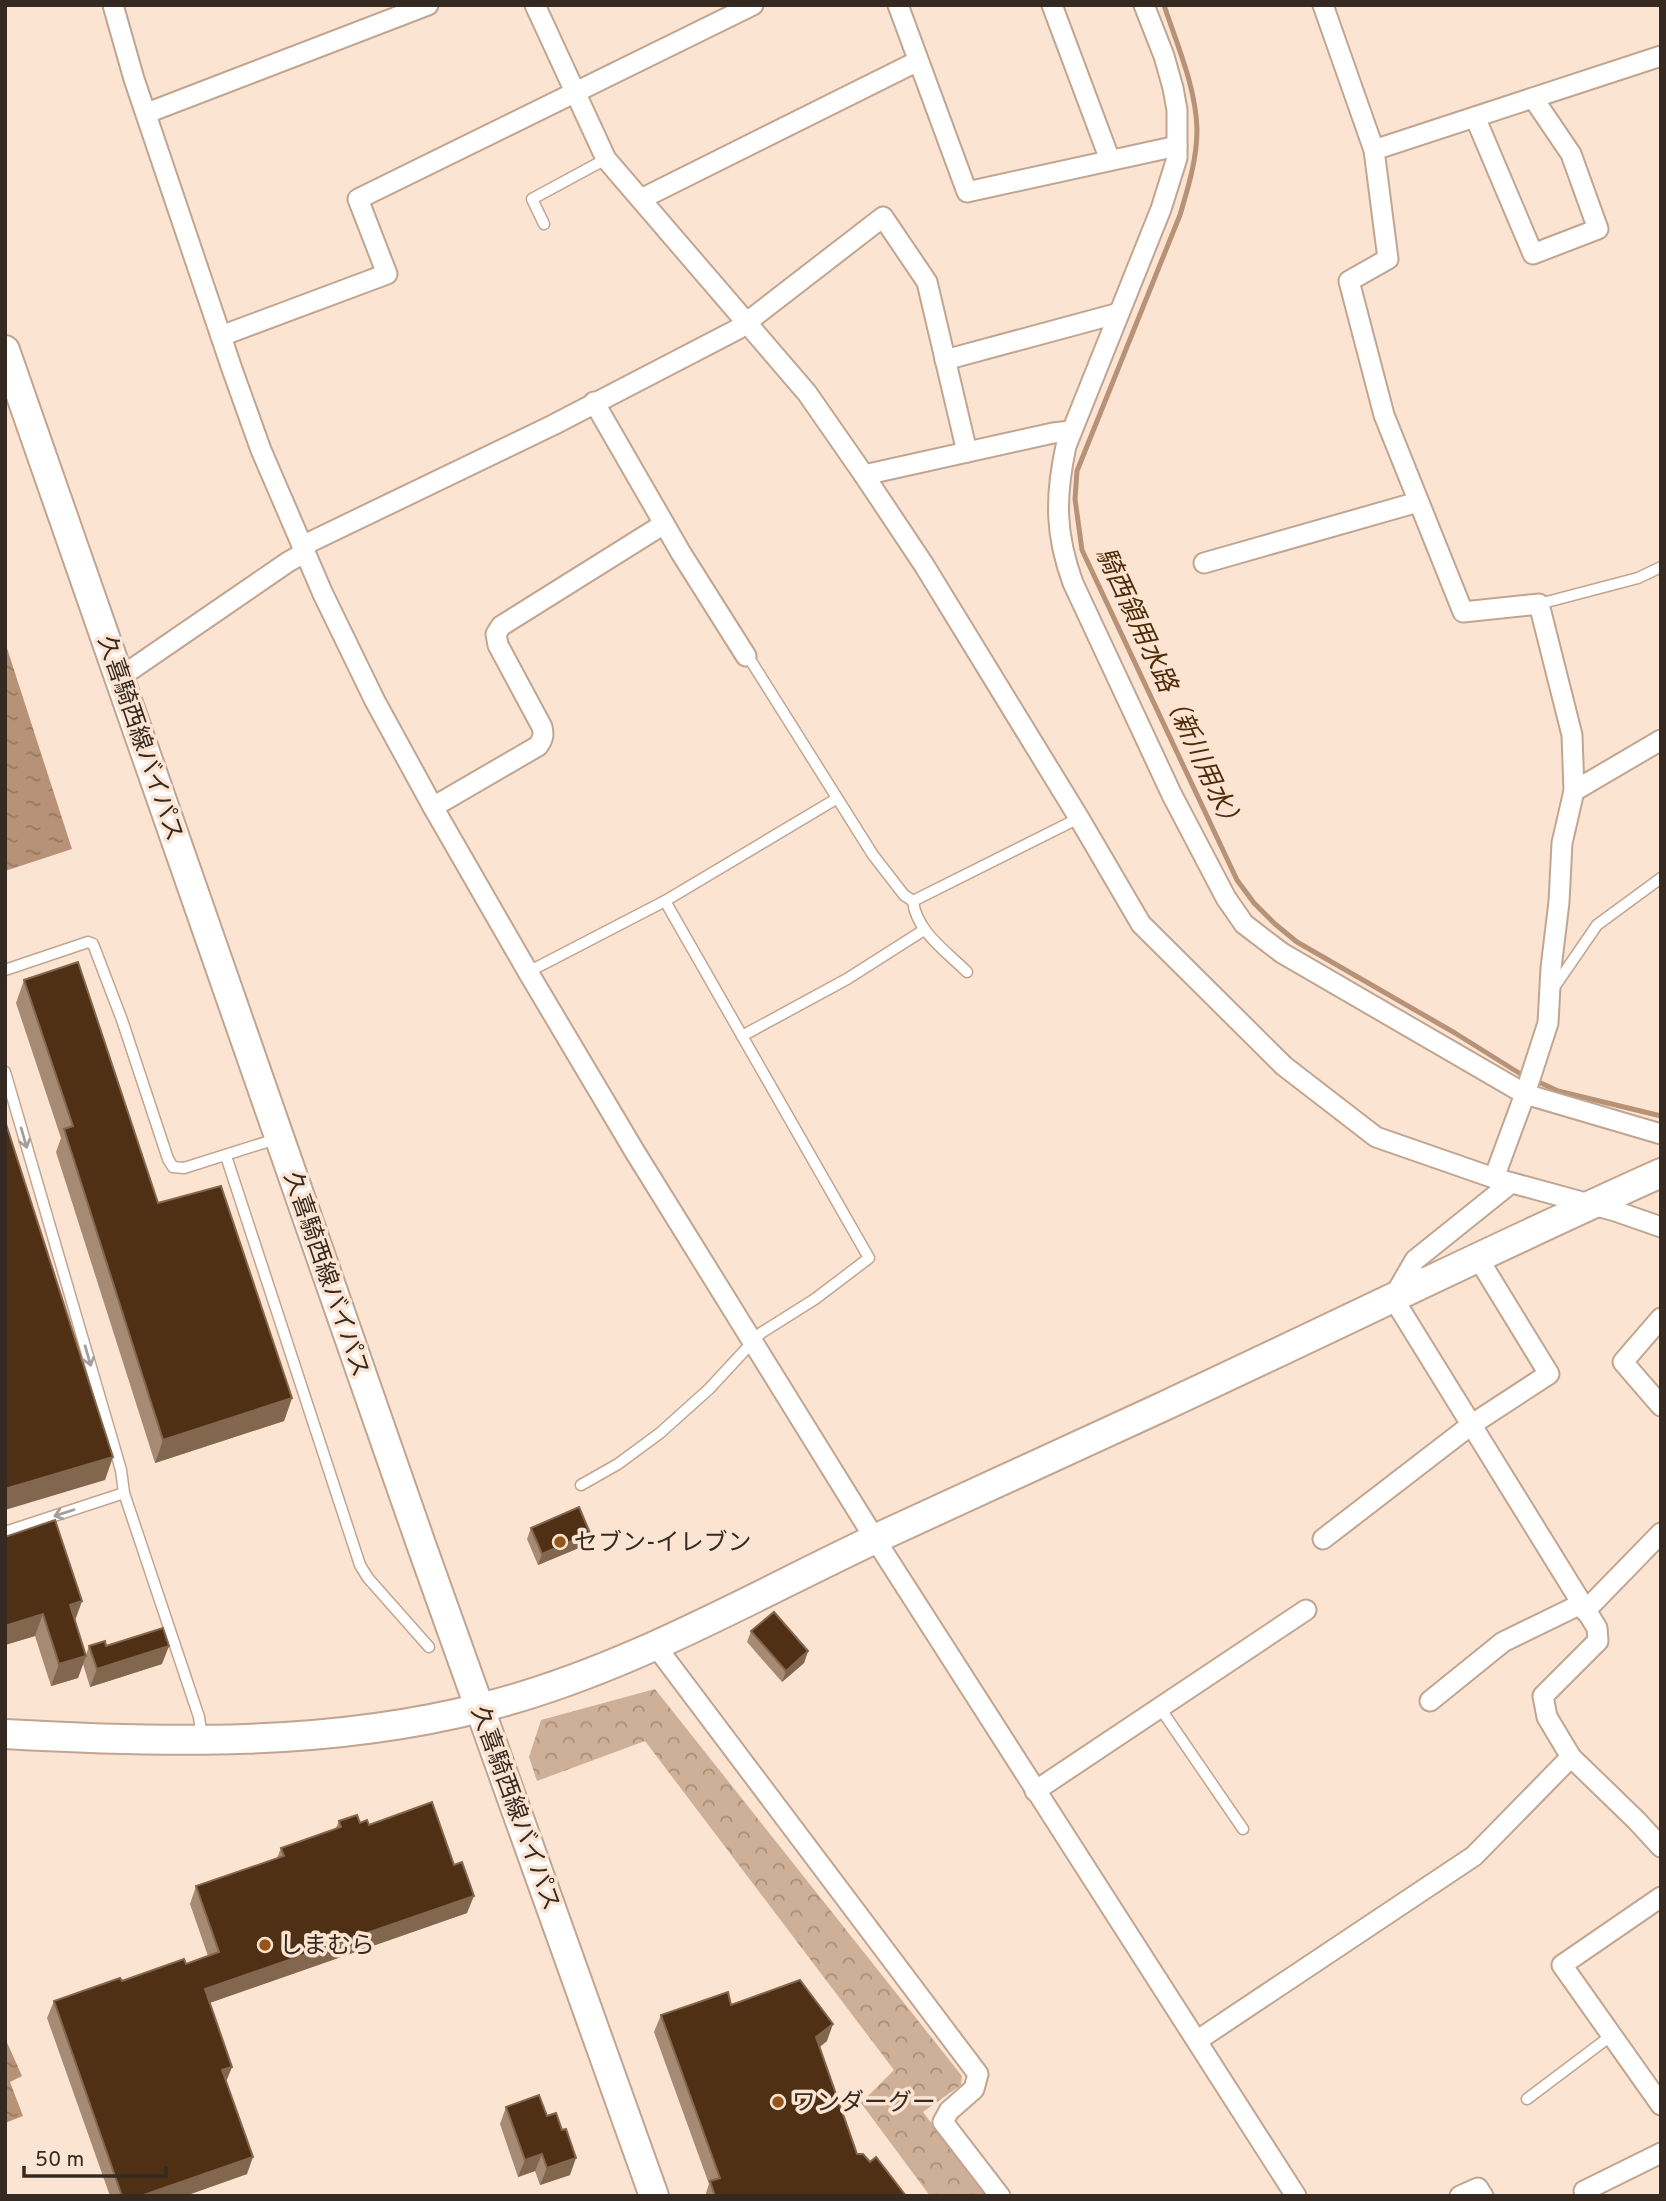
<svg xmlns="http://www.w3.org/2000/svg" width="1666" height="2201" font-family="Overpass,'Noto Sans JP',sans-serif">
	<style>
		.forest { fill: url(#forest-crowns) }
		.water { fill: url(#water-ripples) }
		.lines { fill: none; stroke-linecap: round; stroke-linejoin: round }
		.stream { stroke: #b89276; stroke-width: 5 }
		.lane-casing { stroke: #c1a590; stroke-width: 13 }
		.street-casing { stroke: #c1a590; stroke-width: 23 }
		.secondary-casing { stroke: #c1a590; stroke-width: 32 }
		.lane { stroke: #fff; stroke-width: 10 }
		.street { stroke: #fff; stroke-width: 19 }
		.secondary { stroke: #fff; stroke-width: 28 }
		.wall { fill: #a68a74 }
		.shaded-wall { fill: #83664e }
		.building { fill: #4f3015; stroke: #83664e; stroke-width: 2 }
		.oneway { stroke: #a49f9b }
		.poi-dot { fill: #95561c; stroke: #fce4d3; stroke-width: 2.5 }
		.labels { text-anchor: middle; stroke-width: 7; stroke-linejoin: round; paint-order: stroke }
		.street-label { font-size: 24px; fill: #352a21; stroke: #fce4d3 }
		.poi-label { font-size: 24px; fill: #352a21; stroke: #fce4d3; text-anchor: start }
		.water-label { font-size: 26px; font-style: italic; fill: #502b07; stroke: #fce4d3 }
	</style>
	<defs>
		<pattern id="forest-crowns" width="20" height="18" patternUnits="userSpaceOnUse" patternTransform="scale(1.75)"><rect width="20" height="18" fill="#ceaf98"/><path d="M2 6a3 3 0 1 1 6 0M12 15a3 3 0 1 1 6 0" fill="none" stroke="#a88f7c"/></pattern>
		<pattern id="water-ripples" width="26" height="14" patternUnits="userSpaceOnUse" patternTransform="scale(1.75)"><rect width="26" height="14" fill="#b89276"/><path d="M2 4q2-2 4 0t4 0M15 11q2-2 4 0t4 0" fill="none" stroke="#967760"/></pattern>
	</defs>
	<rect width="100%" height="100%" fill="#fce4d3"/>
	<path class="forest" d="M 655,1689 L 962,2076 L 961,2085 L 923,2112 L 987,2196 L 930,2196 L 861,2103 L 894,2070 L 645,1741 L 537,1781 L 529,1757 L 541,1720 Z"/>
	<g class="water">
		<path d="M 5,642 L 72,849 L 5,871 Z"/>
		<path d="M 5,2038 L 22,2076 L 10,2082 L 23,2116 L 5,2123 Z"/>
	</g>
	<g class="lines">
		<path class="stream" d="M 1164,5 C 1177,45 1196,87 1197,130 C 1197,159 1188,188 1180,215 L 1077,471 L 1075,499 L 1082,550 L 1237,880 L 1254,903 L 1275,924 L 1297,942 L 1455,1033 L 1519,1073 L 1558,1091 L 1661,1116"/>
		<defs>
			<g id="lane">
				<path d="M 544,224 L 532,199 L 606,159"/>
				<path d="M 1539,604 L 1638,578 L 1661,567"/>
				<path d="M 746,656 L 751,661 L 873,855 L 904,895 L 913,901 C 916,931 947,952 967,972"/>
				<path d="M 913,901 L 1079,818"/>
				<path d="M 5,970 L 88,942 L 93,944 L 122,1020 L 168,1159 L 173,1167 L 184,1168 L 276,1139"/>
				<path d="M 528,972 L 665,901 L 836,799"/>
				<path d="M 1553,989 L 1597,925 L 1661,878"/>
				<path d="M 742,1036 L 847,979 L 924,930"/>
				<path d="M 5,1072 L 121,1470 L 124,1493 L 199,1717 L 202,1739"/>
				<path d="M 226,1156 L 360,1565 L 368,1578 L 429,1647"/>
				<path d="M 581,1485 L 618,1464 L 660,1433 L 709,1389 L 761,1333 L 815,1299 L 869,1258 L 665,901"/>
				<path d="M 5,1532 L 124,1493"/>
				<path d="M 1160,1708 L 1243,1829"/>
				<path d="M 1527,2099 L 1612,2035"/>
			</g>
			<g id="street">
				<path d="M 113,5 L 134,79 L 232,369 L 261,450 L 323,594 L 375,701 L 433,807 L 528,972 L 635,1152 L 875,1539 L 1296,2196"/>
				<path d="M 535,5 L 606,159 L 807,393 L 864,475 L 924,565 L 1079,818 L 1141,924 L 1284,1066 L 1376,1137 L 1494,1178 L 1615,1211 L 1661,1227"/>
				<path d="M 898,5 L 967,192 L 1177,146"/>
				<path d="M 1052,5 L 1110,160"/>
				<path d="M 1144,5 L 1164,56 L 1173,88 L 1177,110 L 1177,158 L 1161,209 L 1066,446 C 1055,497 1055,534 1073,583 L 1172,795 L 1226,898 L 1244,924 L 1282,953 L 1525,1094 L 1661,1134"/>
				<path d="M 1323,5 L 1374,150 L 1388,259 L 1349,281 L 1384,415 L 1463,612 L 1539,604 L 1572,735 L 1574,791 L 1562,843 L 1559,902 L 1551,968 L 1548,1023 L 1525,1094 L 1494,1178"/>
				<path d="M 147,113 L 428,5"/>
				<path d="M 1475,117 L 1533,254 L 1598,229 L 1571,154 L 1533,98"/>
				<path d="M 1374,150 L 1661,56"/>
				<path d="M 641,199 L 918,61"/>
				<path d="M 221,336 L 387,274 L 358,199 L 753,5"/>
				<path d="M 945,360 L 1119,313"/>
				<path d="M 594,402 L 681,553 L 746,656"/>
				<path d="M 864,475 L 1053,433 L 1071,431"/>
				<path d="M 302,546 L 553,425 L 738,329 L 883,217 L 927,282 L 967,452"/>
				<path d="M 1204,563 L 1418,502"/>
				<path d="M 119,678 L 288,562 L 304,553"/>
				<path d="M 1574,791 L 1661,740"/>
				<path d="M 433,807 L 538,746 C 543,739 544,735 542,727 L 498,645 L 496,634 L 501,626 L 664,524"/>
				<path d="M 1511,1183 L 1415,1260 L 1393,1298 L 1597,1628 L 1598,1641 L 1543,1696 L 1547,1717 L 1571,1757 L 1637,1821 L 1661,1847"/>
				<path d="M 1661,1318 L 1623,1362 L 1661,1406"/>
				<path d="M 1323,1539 L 1471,1425 L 1549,1374 L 1478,1258"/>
				<path d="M 1585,1611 L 1661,1533"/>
				<path d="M 655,1645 L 978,2074 L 974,2089 L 949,2111 L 943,2122 L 1000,2196"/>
				<path d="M 1430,1701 L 1503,1642 L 1581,1604"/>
				<path d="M 1035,1791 L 1306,1610"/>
				<path d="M 1661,1897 L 1562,1965 L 1661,2105"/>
				<path d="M 1198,2040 L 1474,1856 L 1571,1757"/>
				<path d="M 1460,2196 L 1478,2188 L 1483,2196"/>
				<path d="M 1587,2196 L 1584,2191 L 1661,2153"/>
			</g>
			<g id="secondary">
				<path d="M 5,350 L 421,1544 L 654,2196"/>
				<path d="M 5,1734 C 164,1743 328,1747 484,1707 C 623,1672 748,1599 877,1538 C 976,1492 1077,1447 1177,1400 C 1338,1325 1498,1246 1661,1173"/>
			</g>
		</defs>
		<use href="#lane" class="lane-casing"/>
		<use href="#street" class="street-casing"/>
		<use href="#secondary" class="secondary-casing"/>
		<use href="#lane" class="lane"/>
		<use href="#street" class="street"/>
		<use href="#secondary" class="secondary"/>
	</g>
	<g class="wall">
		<path d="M 24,980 L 158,1203 L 292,1398 L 284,1421 L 155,1463 L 56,1152 L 61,1138 L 16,1003 Z"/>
		<path d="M 531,1528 L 586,1545 L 538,1565 L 527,1539 Z"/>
		<path d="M 5,1537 L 82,1601 L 75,1620 L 86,1655 L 89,1646 L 106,1646 L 162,1664 L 90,1687 L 83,1664 L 78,1678 L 51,1686 L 35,1636 L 5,1645 Z"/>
		<path d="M 751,1631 L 808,1651 L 804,1663 L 782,1682 L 747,1642 Z"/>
		<path d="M 339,1821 L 360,1823 L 369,1825 L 467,1913 L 209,2003 L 232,2067 L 226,2081 L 247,2174 L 185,2196 L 110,2196 L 47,2018 L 54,2001 L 186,1964 L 208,1956 L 190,1904 L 196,1886 L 277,1858 L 281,1848 L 336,1828 Z"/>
		<path d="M 731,2005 L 827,2041 L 820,2047 L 857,2154 L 870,2162 L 906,2196 L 705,2196 L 709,2184 L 654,2032 L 661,2015 Z"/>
		<path d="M 506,2107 L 547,2116 L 570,2175 L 540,2185 L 535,2171 L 518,2177 L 500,2124 Z"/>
	</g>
	<g class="shaded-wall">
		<path d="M 292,1398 L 284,1421 L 155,1463 L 163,1440 Z"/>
		<path d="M 113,1457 L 105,1480 L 5,1510 L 5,1489 Z"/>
		<path d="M 590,1533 L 586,1545 L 538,1565 L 542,1554 Z"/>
		<path d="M 82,1601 L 74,1623 L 70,1605 Z"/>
		<path d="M 43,1614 L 35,1636 L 5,1645 L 5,1626 Z"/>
		<path d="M 169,1646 L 162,1664 L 90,1687 L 97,1669 Z"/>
		<path d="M 808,1651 L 804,1663 L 782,1682 L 786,1671 Z"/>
		<path d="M 86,1656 L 78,1678 L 51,1686 L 59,1664 Z"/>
		<path d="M 474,1896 L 467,1913 L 198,2007 L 205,1989 Z"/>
		<path d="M 833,2024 L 827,2041 L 810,2054 L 816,2037 Z"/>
		<path d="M 232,2067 L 225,2084 L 222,2070 Z"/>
		<path d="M 542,2154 L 535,2171 L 518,2177 L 525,2160 Z"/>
		<path d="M 253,2157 L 247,2174 L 185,2196 L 141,2196 Z"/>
		<path d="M 576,2158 L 570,2175 L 540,2185 L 547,2168 Z"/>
	</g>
	<g class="building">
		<path d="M 78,962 L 158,1203 L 221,1186 L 292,1398 L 163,1440 L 64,1129 L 73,1126 L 24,980 Z"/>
		<path d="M 5,1121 L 113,1457 L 5,1489 Z"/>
		<path d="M 579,1507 L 590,1533 L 542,1554 L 531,1528 Z"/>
		<path d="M 55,1520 L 82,1601 L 70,1605 L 86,1656 L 59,1664 L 43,1614 L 5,1626 L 5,1537 Z"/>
		<path d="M 774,1612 L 808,1651 L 786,1671 L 751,1631 Z"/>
		<path d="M 163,1628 L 169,1646 L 97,1669 L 89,1646 L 105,1641 L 106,1646 Z"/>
		<path d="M 432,1802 L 454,1865 L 462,1862 L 474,1896 L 205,1989 L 232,2067 L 222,2070 L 253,2157 L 141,2196 L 122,2196 L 54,2001 L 120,1978 L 122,1981 L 184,1959 L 186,1964 L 219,1952 L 196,1886 L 284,1856 L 281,1848 L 341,1827 L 339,1821 L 357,1815 L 360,1823 L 367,1820 L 369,1825 Z"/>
		<path d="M 800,1980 L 833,2024 L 816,2037 L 857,2154 L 863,2154 L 870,2162 L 876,2157 L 906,2196 L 715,2196 L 710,2181 L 720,2178 L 661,2015 L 728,1992 L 731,2005 Z"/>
		<path d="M 539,2095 L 547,2116 L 556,2113 L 562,2130 L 566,2129 L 576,2158 L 547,2168 L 542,2154 L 525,2160 L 506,2107 Z"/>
	</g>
	<defs><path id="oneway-shaft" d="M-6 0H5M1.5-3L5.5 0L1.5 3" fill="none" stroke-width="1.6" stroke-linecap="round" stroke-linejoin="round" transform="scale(1.75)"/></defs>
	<g class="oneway">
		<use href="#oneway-shaft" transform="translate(24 1138) rotate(74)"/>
		<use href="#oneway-shaft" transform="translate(88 1356) rotate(74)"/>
		<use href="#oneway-shaft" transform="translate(64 1513) rotate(162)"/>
	</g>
	<g class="poi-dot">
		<circle cx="560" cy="1542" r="7"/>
		<circle cx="265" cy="1945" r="7"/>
		<circle cx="778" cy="2102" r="7"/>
	</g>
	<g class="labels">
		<g class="street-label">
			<text transform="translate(141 738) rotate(71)" y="8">久喜騎西線バイパス</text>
			<text transform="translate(327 1274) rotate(71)" y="8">久喜騎西線バイパス</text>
			<text transform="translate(516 1808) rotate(70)" y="8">久喜騎西線バイパス</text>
		</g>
		<g class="poi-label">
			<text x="574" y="1550">セブン-イレブン</text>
			<text x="279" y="1953">しまむら</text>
			<text x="792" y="2110">ワンダーグー</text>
		</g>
		<g class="water-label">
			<text transform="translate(1170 690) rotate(65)" y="9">騎西領用水路（新川用水）</text>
		</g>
	</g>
	<rect width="1666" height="2201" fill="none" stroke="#352a21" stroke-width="14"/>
	<path d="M24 2166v10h142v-10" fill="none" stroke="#352a21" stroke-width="3.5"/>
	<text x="35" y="2166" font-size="21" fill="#352a21" stroke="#fce4d3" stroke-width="5" paint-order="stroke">50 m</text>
</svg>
